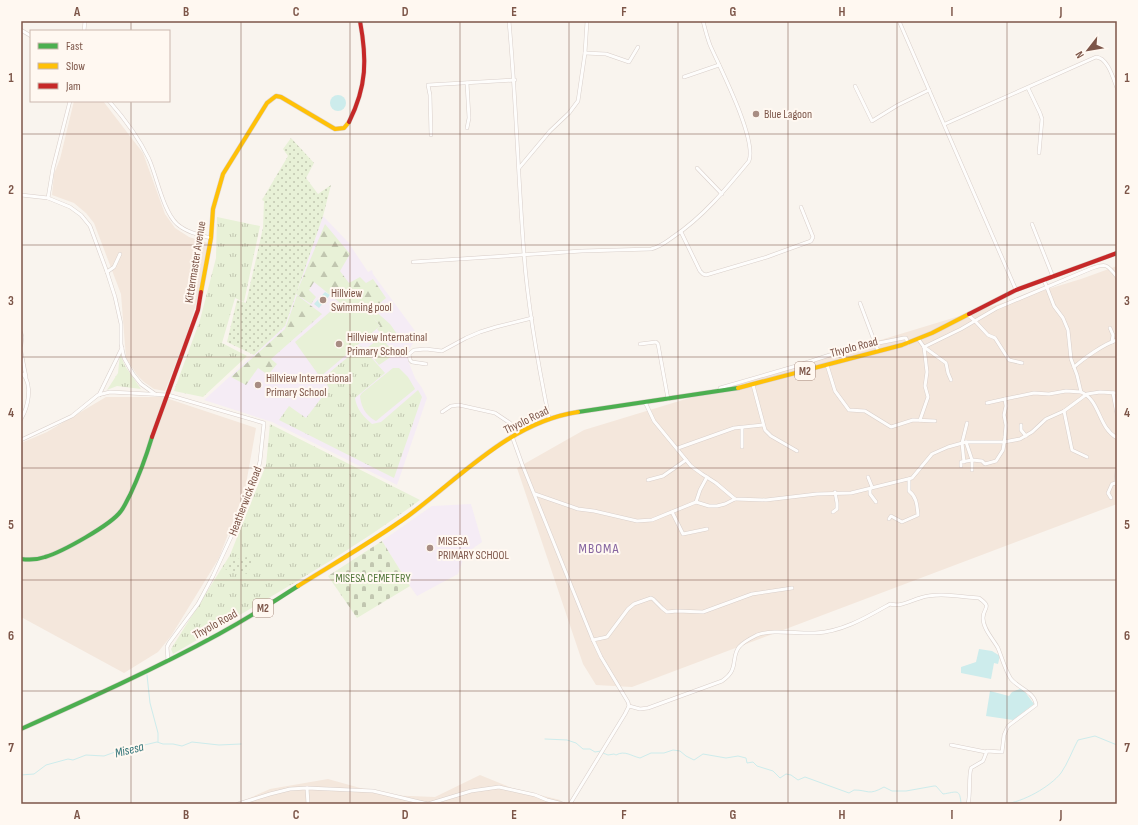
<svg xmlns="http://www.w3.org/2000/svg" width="1138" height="825" font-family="'Sofia Sans Condensed',sans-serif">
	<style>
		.residential { fill: #f4e7dc }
		.education { fill: #f5ecf5 }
		.grass { fill: url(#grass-tufts) }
		.forest { fill: url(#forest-firs) }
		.cemetery { fill: url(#cemetery-stones) }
		.park { fill: url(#park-dots) }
		.pitch { fill: #e8f1d7 }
		.water { fill: #cdecec }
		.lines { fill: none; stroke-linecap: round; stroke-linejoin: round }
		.stream { stroke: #cdecec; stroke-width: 1 }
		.street-casing { stroke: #d9cfca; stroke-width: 4 }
		.fast-casing { stroke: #dbd0cb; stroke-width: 5 }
		.slow-casing { stroke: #dbd0cb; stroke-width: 5 }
		.jam-casing { stroke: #dbd0cb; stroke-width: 5 }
		.street { stroke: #fefdfc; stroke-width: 3 }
		.fast { stroke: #4caf50; stroke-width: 4 }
		.slow { stroke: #ffc107; stroke-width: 4 }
		.jam { stroke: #c62828; stroke-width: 4 }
		.grid { fill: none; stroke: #7d5649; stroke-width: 1; stroke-opacity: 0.55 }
		.poi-dot { fill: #a88d83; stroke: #fff8f1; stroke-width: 1.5 }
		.labels { text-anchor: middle; stroke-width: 4; stroke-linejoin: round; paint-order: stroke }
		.shield { fill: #fff8f1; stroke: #a4877b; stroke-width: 1 }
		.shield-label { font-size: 11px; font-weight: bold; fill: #7d5649 }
		.poi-label { font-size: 12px; fill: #7d5649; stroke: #fff8f1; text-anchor: start }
		.street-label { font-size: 12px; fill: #7d5649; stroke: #fff8f1 }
		.park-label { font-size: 12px; fill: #52773a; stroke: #fff8f1 }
		.water-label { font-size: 13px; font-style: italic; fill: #37777b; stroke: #fff8f1 }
		.quarter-label { font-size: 14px; letter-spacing: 1px; fill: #8665a0; stroke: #fff8f1 }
		.neatline { fill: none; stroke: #7d5649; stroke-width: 1.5 }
		.grid-label { font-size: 13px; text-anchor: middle; font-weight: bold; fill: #7d5649 }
	</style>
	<defs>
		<pattern id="grass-tufts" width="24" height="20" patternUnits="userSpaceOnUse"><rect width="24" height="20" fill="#e8f1d7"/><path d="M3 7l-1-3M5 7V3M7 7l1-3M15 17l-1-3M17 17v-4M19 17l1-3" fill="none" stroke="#c1c6b0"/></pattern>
		<pattern id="forest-firs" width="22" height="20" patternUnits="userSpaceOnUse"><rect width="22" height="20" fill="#e8f1d7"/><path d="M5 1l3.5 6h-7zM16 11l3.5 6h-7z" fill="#c1c6b0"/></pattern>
		<pattern id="cemetery-stones" width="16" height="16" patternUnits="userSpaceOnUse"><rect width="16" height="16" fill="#e8f1d7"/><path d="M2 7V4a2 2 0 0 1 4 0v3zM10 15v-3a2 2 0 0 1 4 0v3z" fill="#c1c6b0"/></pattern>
		<pattern id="park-dots" width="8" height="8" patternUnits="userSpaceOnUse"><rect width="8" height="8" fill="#e8f1d7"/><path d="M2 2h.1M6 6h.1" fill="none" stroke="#c1c6b0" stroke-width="1.8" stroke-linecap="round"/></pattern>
	</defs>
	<rect width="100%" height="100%" fill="#f9f4ee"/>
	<g class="residential">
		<path d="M 74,101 L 103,101 L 143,153 L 165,214 L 175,228 L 189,237 L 208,243 L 200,291 L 186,337 L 165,391 L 154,389 L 144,382 L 137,375 L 126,358 L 121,294 L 94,223 L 86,213 L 74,203 L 52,195 L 54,174 L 60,159 Z"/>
		<path d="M 1117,266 L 1117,504 L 632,687 L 596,685 L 583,664 L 517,468 L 584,430 L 1081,279 Z"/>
		<path d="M 106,397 L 163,397 L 256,428 L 245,490 L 219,558 L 171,636 L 158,652 L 124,673 L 21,617 L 21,443 L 47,432 Z"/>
		<path d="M 480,775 L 512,788 L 560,800 L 564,804 L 236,804 L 270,789 L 328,779 L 385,795 L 435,797 Z"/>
	</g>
	<g class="education">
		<path d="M 323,216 L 348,242 L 368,272 L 372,270 L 373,274 L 418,335 L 407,353 L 409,363 L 415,378 L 422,388 L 427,398 L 397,485 L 272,422 L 204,400 L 285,326 Z"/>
		<path d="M 471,504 L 482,542 L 465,554 L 458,574 L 417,596 L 410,586 L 382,541 L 432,506 Z"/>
	</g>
	<g class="grass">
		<path d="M 217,217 L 260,226 L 244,302 L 235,298 L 222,343 L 247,356 L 203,397 L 174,391 L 200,320 L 216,258 Z"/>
		<path d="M 361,346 L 385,373 L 355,398 C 357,410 363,416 372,424 L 381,422 L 418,390 L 422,397 L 394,478 L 279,420 L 289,406 L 306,418 L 329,388 L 323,378 Z"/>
		<path d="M 120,354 L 125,366 L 141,389 L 117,386 L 107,390 L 118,373 Z"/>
		<path d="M 270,424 L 420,500 C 342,558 256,605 173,654 L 171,649 L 230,555 L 266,465 Z"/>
	</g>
	<g class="forest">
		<path d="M 325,224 L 350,254 L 340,271 L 349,283 L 360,277 L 366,283 L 373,279 L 386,298 L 373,309 L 390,324 L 397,334 L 388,343 L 377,329 L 380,326 L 353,292 L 340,303 L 314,282 L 309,290 L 316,297 L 311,304 L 296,294 Z"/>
		<path d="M 297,295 L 322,314 L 271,359 L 277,364 L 268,375 L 258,368 L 246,385 L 231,377 L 285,329 Z"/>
	</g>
	<path class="cemetery" d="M 382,541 L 410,586 L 357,618 L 328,576 Z"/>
	<g class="park">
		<path d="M 291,138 L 314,163 L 306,178 L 318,194 L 331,185 L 323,216 L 285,326 L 254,355 L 227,342 L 237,300 L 246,303 L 263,228 L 264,201 L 262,200 L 288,156 L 283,149 Z"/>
		<path d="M 247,557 L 252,559 L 248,574 L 224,569 L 228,561 Z"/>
	</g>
	<g class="pitch">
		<path d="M 353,292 L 380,326 L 320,377 L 295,342 Z"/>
		<path d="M 381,337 L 395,354 L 379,365 L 366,349 Z"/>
		<path d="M 393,368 L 399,368 L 408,377 L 415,389 L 376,421 C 366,416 361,407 360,396 L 362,393 Z"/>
	</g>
	<g class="water">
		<circle cx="338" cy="103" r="8"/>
		<path d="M 325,292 L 330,295 L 319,308 L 314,304 Z"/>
		<path d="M 979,649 L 992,651 L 1000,656 L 998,664 L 994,663 L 991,679 L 961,673 L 961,667 L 976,662 Z"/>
		<path d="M 1022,688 L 1034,704 L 1013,720 L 986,716 L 990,691 L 1009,696 L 1012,692 Z"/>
	</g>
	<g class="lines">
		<g class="stream">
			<path d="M 147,675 L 150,703 L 158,733 L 158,742"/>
			<path d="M 545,739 L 567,740 L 576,743 L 583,749 L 590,749 L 595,752 L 601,751"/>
			<path d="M 603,753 L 608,755 L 614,754 L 616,755 C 625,750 631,756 640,758 L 651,753 L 664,753 L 673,750 L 680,751 L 686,756 L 694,760 L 703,754 L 726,758 L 738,756 L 746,758 L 747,763 L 753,762 L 757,766 L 773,771 L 780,778 L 786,774 L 791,775 L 798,780 L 805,777 L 849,793 L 854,790 C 869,790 868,796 884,787 L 892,791 L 906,791 L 934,786 L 936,786 L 943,794 C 957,792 960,788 961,804"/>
			<path d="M 21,775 L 34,774 L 46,765 L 68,759 L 73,760 L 86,755 L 104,756 L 115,752 L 157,742 L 163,744 L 173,744 L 182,746 L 192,742 L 219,745 L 241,744"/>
			<path d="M 1005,804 C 1023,802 1050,787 1061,773 C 1068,763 1072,751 1078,740 L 1095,736 L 1117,745"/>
		</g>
		<defs>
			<g id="street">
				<path d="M 509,21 C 516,98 518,176 524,254 C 528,309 538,364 549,418"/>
				<path d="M 899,21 L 1016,290"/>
				<path d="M 21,30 L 31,36"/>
				<path d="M 84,31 L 85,21"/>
				<path d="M 585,53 L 606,54 L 629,62 L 638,47"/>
				<path d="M 684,77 L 719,65"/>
				<path d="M 855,86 L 872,121 L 898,105 L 929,90"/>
				<path d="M 1028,88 L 1040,113 L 1042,119 L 1039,153"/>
				<path d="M 109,101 C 124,118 139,138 149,159 C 157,177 163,211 177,224 C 186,232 199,235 211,238"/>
				<path d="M 945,124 L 1096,57 C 1108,58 1113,78 1117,88"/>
				<path d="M 467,128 L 469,118 L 467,83"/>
				<path d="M 431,135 L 430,95 L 428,85 L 515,80"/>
				<path d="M 519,168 L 550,131 L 569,113 L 578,101 L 585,53 L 587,21"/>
				<path d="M 697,168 L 722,194"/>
				<path d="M 21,195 L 48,198 L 70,207 L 81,215 L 90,226 L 107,272 L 115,297 L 121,324 L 121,344 L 124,358 L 133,374 L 141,384 L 155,394"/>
				<path d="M 48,198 L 53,168 L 70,101"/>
				<path d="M 1032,224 L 1053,277"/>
				<path d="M 681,232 L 700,271 L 703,274 L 706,275 L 767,257 L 811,241 L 813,237 L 801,207"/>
				<path d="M 413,262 L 582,251 L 651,249 C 660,247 666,242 673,237 C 703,217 726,189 749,161 C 757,139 720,68 710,45 C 707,37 705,29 703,21"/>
				<path d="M 107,272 L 114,267 L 120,254"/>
				<path d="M 1044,280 L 1054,306 L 1063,318 L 1068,330 L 1071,359 L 1077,375 L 1081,392 C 1101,401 1097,426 1117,438"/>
				<path d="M 860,303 L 878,351"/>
				<path d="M 968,315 L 975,321 L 988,335 L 995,338 L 1009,360 L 1022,363"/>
				<path d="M 1110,328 L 1113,335 L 1112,342"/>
				<path d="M 21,333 L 22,337 L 21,345"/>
				<path d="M 919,340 L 924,347 L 946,363 L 948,373 L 951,380"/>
				<path d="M 640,344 L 656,342 L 658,344 L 668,399"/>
				<path d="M 924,347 L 961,329 L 997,308 L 1090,269 C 1106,263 1107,264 1117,277"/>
				<path d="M 21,352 L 26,377"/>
				<path d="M 426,364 L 412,362 L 410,360 L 409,354 L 414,350 L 426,349 L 442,351 L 466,338 L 480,332 L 496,327 L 532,318"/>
				<path d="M 827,365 L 835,391 L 849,410 L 865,411 L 891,427 L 913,420 L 935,421"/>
				<path d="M 1074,367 C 1084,358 1104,344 1117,340"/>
				<path d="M 21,374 L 23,374 C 33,386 28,407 21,419"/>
				<path d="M 753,385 L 765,430 L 771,436 L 797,451"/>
				<path d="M 720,388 L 796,366 L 848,349 L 904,338 L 906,338 L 908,343"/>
				<path d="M 1113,393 L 1117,414"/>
				<path d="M 99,395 L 122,348"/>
				<path d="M 1005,399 L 1034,393 L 1049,394 L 1066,391 L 1081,392"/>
				<path d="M 645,402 L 654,421 L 691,466 L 702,474 L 716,483 L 735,499 L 766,500 L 817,494 L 851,493 L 912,478 L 932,454 L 948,447 L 966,442 L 1004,442 L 1020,439 L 1032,432 L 1046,419 L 1064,411 L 1087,394 L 1100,392 L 1117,393"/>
				<path d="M 1064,411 L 1072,450 L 1087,457"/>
				<path d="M 442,412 L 451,406 L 459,405 L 495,413 L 510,423 L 519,433"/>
				<path d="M 920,420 L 928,397 L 925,386 L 927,372 L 924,347"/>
				<path d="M 1021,425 L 1021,430 L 1026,436"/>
				<path d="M 512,436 L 522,464 L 593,640 L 601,657 L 628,702 L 629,706 L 625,714 L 570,804"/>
				<path d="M 21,440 L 72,416 L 98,395 L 110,392 L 168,395 L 264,423 L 260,461 L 257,475 L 232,535 L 213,576 L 198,604 L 169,643 L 167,647 L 168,661"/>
				<path d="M 742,447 L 742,428"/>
				<path d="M 678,448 L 734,428 L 763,425"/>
				<path d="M 964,462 L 962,443 L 967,423"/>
				<path d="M 961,466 L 961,462 L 972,460 L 966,442"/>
				<path d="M 972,470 L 972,460 L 982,461 L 985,464 L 996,461 L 1003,450 L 1005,437 L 1006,425 L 1004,415 L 1006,406 L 1005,399 L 987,403"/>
				<path d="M 868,477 L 872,487 L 870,489 L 870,494 L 876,502"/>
				<path d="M 648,480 L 663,476 L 686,460"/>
				<path d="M 535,494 L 578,509 L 594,511 L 637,521 L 652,520 L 696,502 L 709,506 L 717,506 L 725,504 L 735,499"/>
				<path d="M 1111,498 L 1108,493 L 1112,484 L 1116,483 L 1117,469"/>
				<path d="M 696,502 L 700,490 L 707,477"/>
				<path d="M 672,512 L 683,534 L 707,529"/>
				<path d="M 833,512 L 837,509 L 837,503 L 835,492"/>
				<path d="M 889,519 L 891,516 L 902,522 L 918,515 C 917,506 917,497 909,491 L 909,479"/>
				<path d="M 593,640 L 607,637 L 628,609 L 634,604 L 651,598 L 653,599 L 662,608 L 667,612 L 677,611 L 703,612 L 752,594 L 792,588"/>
				<path d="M 629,706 L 640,709 L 648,708 L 722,681 C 740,669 730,659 739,647 C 743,642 751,638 757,635 C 772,629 798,634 815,633 C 842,632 867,617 890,604 C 901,607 910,601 920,598 C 938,592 961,597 979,598 C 993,608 983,607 983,618 C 983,629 993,639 998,648 C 1002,658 1005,670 1011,679 C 1018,688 1035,692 1036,705 L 1008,726 L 1004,735 L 1002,752 L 987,751 L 983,761 L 971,768 C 968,780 971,792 968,804"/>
				<path d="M 951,745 L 986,752"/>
				<path d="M 307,788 L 308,804"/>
				<path d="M 238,804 L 270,794 L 290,789 L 307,788 L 373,791 L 428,804 L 471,791 L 499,787 L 535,795 L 547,800 L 563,804"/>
			</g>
			<g id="fast">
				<path d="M 578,412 L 738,388"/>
				<path d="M 21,559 C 29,560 37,560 45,557 C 62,552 111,525 121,511 C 125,506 127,500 130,495 C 139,476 146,457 152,437"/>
				<path d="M 21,729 C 88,699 155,669 219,634 C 246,619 272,603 298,586"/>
			</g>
			<g id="slow">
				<path d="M 201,292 L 211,238 L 213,209 L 223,174 L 267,103 L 276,96 L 281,97 L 335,129 L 344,128 L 349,122"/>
				<path d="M 738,388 L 902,345 L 932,333 L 969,314"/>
				<path d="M 298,586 C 335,563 373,541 408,516 C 461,477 510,422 578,412"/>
			</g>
			<g id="jam">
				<path d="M 349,122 C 367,86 367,59 360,21"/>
				<path d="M 969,314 L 1016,290 L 1117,253"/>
				<path d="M 152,437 L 198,310 L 201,292"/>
			</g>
		</defs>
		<use href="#street" class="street-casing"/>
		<use href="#fast" class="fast-casing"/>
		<use href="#slow" class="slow-casing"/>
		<use href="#jam" class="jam-casing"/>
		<use href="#street" class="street"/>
		<use href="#fast" class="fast"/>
		<use href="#slow" class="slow"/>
		<use href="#jam" class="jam"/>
	</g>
	<path class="grid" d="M 131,21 L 131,31M 241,21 L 241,804M 350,21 L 350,804M 460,21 L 460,804M 569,21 L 569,804M 678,21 L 678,804M 788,21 L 788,804M 897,21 L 897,804M 1007,21 L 1007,804M 131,101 L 131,804M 21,134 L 1117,134M 21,245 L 1117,245M 21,357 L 1117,357M 21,468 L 1117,468M 21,580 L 1117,580M 21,691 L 1117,691"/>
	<g class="poi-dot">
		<circle cx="756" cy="114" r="4"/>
		<circle cx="323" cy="300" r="4"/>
		<circle cx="339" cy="344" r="4"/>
		<circle cx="258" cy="385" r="4"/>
		<circle cx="430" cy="548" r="4"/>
	</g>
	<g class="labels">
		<g class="shield">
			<rect x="795" y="362" width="20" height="18" rx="3"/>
			<rect x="253" y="599" width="20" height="18" rx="3"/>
		</g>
		<g class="shield-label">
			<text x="805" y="375">M2</text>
			<text x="263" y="612">M2</text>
		</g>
		<g class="poi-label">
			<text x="764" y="118">Blue Lagoon</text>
			<text x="331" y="297">Hillview<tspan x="331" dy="14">Swimming pool</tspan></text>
			<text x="347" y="341">Hillview Internatinal<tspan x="347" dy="14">Primary School</tspan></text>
			<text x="266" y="382">Hillview International<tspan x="266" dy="14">Primary School</tspan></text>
			<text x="438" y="545">MISESA<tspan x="438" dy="14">PRIMARY SCHOOL</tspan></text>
		</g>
		<g class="street-label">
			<text transform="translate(195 262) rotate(-81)" y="4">Kittermaster Avenue</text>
			<text transform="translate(854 347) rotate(-15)" y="4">Thyolo Road</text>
			<text transform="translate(526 420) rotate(-26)" y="4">Thyolo Road</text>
			<text transform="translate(245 501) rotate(-69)" y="4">Heatherwick Road</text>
			<text transform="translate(215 624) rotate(-29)" y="4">Thyolo Road</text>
		</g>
		<g class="park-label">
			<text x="373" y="582">MISESA CEMETERY</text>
		</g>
		<g class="water-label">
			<text transform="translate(129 749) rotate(-14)" y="5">Misesa</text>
		</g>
		<g class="quarter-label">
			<text x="599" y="553">MBOMA</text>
		</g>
	</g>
	<rect width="1138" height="825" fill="none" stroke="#fff8f1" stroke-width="44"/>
	<rect x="30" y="30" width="140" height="72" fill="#fff8f1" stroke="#cbb7ae"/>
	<rect x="38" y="43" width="20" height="6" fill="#4caf50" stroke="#cbb7ae"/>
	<text x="66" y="50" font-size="12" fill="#7d5649">Fast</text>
	<rect x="38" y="63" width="20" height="6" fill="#ffc107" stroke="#cbb7ae"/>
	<text x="66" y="70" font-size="12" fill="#7d5649">Slow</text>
	<rect x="38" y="83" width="20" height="6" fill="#c62828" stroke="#cbb7ae"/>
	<text x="66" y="90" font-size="12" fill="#7d5649">Jam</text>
	<g transform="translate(1088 50) rotate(239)" stroke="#fff8f1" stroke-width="3" paint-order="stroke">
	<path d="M0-3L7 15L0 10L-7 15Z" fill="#7d5649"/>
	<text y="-6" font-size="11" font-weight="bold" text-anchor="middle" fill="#7d5649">N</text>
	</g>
	<rect x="22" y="22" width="1094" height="781" class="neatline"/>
	<g class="grid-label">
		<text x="77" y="16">A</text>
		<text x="186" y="16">B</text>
		<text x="296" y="16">C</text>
		<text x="405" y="16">D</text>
		<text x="514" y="16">E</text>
		<text x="624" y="16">F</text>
		<text x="733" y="16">G</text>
		<text x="842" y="16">H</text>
		<text x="952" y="16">I</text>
		<text x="1061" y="16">J</text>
		<text x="11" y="82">1</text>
		<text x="1127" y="82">1</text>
		<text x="11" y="194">2</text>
		<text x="1127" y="194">2</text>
		<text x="11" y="305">3</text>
		<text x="1127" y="305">3</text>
		<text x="11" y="417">4</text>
		<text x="1127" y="417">4</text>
		<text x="11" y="529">5</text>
		<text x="1127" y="529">5</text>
		<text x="11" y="640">6</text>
		<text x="1127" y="640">6</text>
		<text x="11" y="752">7</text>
		<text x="1127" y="752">7</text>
		<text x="77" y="819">A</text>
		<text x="186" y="819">B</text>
		<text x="296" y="819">C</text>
		<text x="405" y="819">D</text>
		<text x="514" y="819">E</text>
		<text x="624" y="819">F</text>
		<text x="733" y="819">G</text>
		<text x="842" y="819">H</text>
		<text x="952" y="819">I</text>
		<text x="1061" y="819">J</text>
	</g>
</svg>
